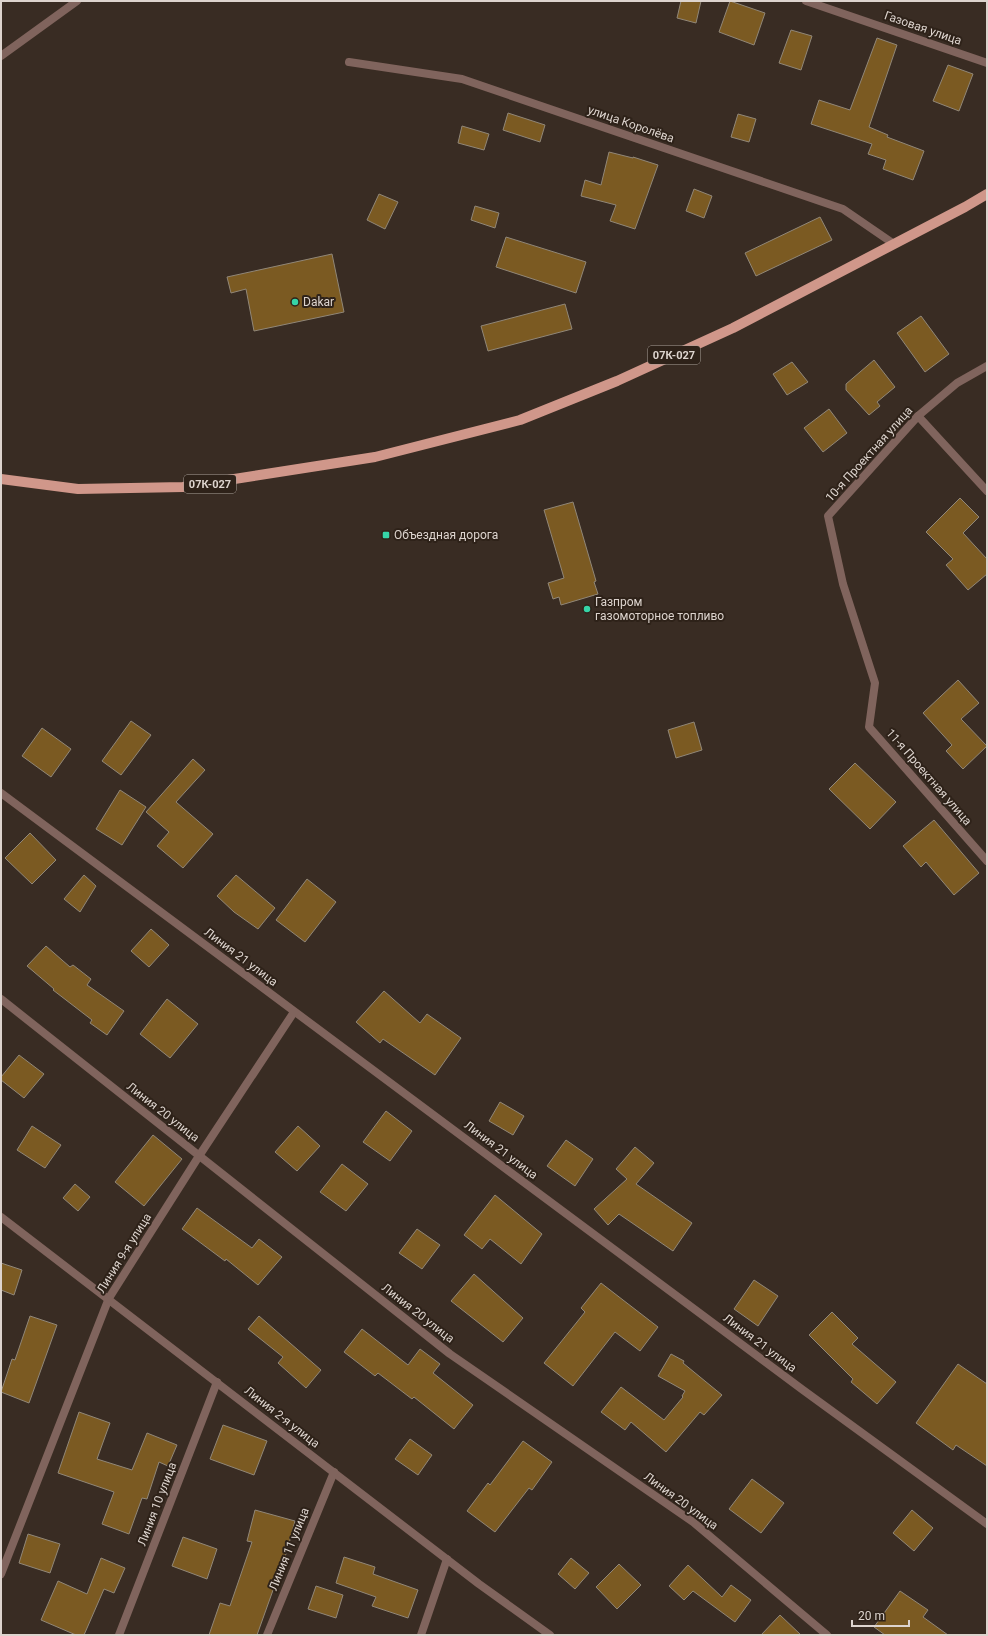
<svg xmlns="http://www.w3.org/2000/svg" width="988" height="1636" font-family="Roboto,sans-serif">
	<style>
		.building { fill: #7b5a22; stroke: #918778 }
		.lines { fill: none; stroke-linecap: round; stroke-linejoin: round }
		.street { stroke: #80645d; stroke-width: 8 }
		.primary { stroke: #d0978a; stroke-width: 10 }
		.poi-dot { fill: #36d4a7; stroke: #2e2219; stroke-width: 1.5 }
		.labels { text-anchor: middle; stroke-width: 4; stroke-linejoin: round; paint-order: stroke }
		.shield { fill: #2e2219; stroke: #a89f98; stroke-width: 1 }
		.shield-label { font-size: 11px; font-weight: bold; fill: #ddd4ce }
		.street-label { font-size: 12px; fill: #ddd4ce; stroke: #2e2219 }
		.poi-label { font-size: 12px; fill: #ddd4ce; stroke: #2e2219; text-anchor: start }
	</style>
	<rect width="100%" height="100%" fill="#392c23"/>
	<g class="building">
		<path d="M 681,1 L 701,1 L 696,23 L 677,18 Z"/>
		<path d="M 730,1 L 765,13 L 754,45 L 719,32 Z"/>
		<path d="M 791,30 L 812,36 L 801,70 L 779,63 Z"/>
		<path d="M 877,38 L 897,45 L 869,127 L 888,135 L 887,137 L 924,151 L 913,180 L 883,169 L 886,160 L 868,154 L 872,144 L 811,124 L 819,100 L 850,110 Z"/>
		<path d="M 948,65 L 973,74 L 959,111 L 933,101 Z"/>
		<path d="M 508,113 L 545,125 L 540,142 L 503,130 Z"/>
		<path d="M 738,114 L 756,119 L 749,142 L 731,137 Z"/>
		<path d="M 462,126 L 489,134 L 484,150 L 458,143 Z"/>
		<path d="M 609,152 L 633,158 L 633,157 L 658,165 L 635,229 L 610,221 L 616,205 L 581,196 L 585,180 L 601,185 Z"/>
		<path d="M 694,189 L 712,196 L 704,218 L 686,211 Z"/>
		<path d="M 379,194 L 398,202 L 385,229 L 367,220 Z"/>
		<path d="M 475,206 L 499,213 L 495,228 L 471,220 Z"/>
		<path d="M 820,217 L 832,240 L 756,276 L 745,253 Z"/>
		<path d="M 506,237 L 586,262 L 576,293 L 496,267 Z"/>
		<path d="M 332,254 L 344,312 L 254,331 L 246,289 L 231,293 L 227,277 Z"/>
		<path d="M 565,304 L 572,329 L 488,351 L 481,326 Z"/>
		<path d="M 921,316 L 949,354 L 925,372 L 897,333 Z"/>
		<path d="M 874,360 L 895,387 L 877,402 L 880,406 L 869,415 L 846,390 L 846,384 Z"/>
		<path d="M 792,362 L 808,382 L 787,395 L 773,374 Z"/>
		<path d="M 829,409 L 847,433 L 823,452 L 804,428 Z"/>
		<path d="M 960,498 L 979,517 L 963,533 L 987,559 L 987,574 L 968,590 L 946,565 L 953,559 L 926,532 Z"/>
		<path d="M 573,502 L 596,581 L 594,582 L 598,594 L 561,605 L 559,597 L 553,599 L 548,583 L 564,578 L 544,510 Z"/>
		<path d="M 958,680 L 979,703 L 961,719 L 987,746 L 963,769 L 946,751 L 952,745 L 923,713 Z"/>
		<path d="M 131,721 L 151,735 L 121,775 L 102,761 Z"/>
		<path d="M 694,722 L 702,750 L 676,758 L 668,730 Z"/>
		<path d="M 42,728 L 71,749 L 51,777 L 22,756 Z"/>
		<path d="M 193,759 L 205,770 L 176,802 L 213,834 L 183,868 L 157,846 L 169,832 L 146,812 Z"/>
		<path d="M 855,763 L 896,802 L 870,829 L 829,789 Z"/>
		<path d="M 120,790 L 146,807 L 122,845 L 96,829 Z"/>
		<path d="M 934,820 L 979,873 L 954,895 L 926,862 L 921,867 L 903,846 Z"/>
		<path d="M 30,833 L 56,860 L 32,884 L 5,858 Z"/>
		<path d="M 84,875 L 96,886 L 80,912 L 64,899 Z"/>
		<path d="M 236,875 L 275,908 L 258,929 L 234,912 L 217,896 Z"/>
		<path d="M 307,879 L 336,902 L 305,942 L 276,920 Z"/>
		<path d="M 151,929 L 169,945 L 149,967 L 131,951 Z"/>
		<path d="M 46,946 L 70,967 L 73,965 L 91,979 L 87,985 L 124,1011 L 107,1035 L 90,1023 L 92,1020 L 53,990 L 54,989 L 27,966 Z"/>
		<path d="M 384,991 L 420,1023 L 427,1014 L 461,1038 L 435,1075 L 383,1039 L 380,1043 L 356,1022 Z"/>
		<path d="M 167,999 L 198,1024 L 170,1058 L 140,1034 Z"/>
		<path d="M 19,1055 L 44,1074 L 24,1098 L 1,1080 L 1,1077 Z"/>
		<path d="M 500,1102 L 524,1116 L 513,1135 L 489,1121 Z"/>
		<path d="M 386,1111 L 412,1131 L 390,1161 L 363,1142 Z"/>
		<path d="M 32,1126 L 61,1145 L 45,1168 L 17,1150 Z"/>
		<path d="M 298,1126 L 320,1146 L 297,1171 L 275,1152 Z"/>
		<path d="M 153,1135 L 182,1159 L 144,1206 L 115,1182 Z"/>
		<path d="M 566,1140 L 593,1159 L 575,1186 L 547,1166 Z"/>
		<path d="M 635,1147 L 654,1163 L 636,1184 L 692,1223 L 673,1251 L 619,1214 L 608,1225 L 594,1209 L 627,1179 L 616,1169 Z"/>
		<path d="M 342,1164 L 368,1184 L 346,1211 L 320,1192 Z"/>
		<path d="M 75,1184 L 90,1197 L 78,1211 L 63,1198 Z"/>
		<path d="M 495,1195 L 542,1234 L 521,1264 L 490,1239 L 482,1249 L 464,1235 Z"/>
		<path d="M 197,1208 L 252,1248 L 259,1239 L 282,1257 L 258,1285 L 226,1259 L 225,1261 L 182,1229 Z"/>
		<path d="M 417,1229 L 440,1245 L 422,1269 L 399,1253 Z"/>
		<path d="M 1,1263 L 22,1270 L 14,1295 L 1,1290 Z"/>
		<path d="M 474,1274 L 523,1318 L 503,1342 L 451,1301 Z"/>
		<path d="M 754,1280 L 778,1296 L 758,1326 L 734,1309 Z"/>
		<path d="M 601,1283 L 658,1327 L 640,1351 L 615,1332 L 573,1386 L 544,1363 L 585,1312 L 581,1308 Z"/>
		<path d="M 832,1312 L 858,1338 L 852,1344 L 896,1382 L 877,1404 L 851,1382 L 853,1379 L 809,1335 Z"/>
		<path d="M 30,1316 L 57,1325 L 29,1403 L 1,1392 L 12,1359 L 15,1360 Z"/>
		<path d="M 259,1316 L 321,1370 L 306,1388 L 278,1363 L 283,1357 L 248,1329 Z"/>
		<path d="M 362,1329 L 408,1365 L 420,1349 L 440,1364 L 433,1373 L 473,1405 L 454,1429 L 414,1397 L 412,1399 L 378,1373 L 375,1376 L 344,1352 Z"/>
		<path d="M 671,1354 L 684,1361 L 683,1363 L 722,1395 L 704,1415 L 700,1412 L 666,1452 L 631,1422 L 625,1430 L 601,1412 L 621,1387 L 664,1420 L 683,1397 L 682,1396 L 685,1391 L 658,1376 Z"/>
		<path d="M 958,1364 L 987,1384 L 987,1466 L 956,1445 L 953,1450 L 916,1423 Z"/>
		<path d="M 79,1412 L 110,1423 L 97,1459 L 132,1470 L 147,1433 L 177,1445 L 168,1466 L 159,1462 L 147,1499 L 142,1498 L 129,1534 L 102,1524 L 114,1492 L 58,1473 Z"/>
		<path d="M 223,1425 L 267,1441 L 254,1475 L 210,1459 Z"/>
		<path d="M 410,1439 L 432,1455 L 418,1475 L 395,1459 Z"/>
		<path d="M 523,1441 L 552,1462 L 532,1490 L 529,1488 L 495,1532 L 467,1511 L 488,1483 L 490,1485 Z"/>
		<path d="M 752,1479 L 784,1503 L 761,1533 L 729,1509 Z"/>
		<path d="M 255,1510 L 295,1521 L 287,1551 L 257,1635 L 209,1635 L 220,1603 L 230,1606 L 252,1542 L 247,1541 Z"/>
		<path d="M 912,1510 L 933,1528 L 914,1551 L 893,1533 Z"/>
		<path d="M 28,1534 L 60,1544 L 50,1573 L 19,1563 Z"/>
		<path d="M 183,1537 L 217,1549 L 207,1579 L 172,1566 Z"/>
		<path d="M 344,1557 L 375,1567 L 373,1574 L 418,1590 L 408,1618 L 372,1606 L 376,1597 L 336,1583 Z"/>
		<path d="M 101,1558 L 125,1568 L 114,1593 L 104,1589 L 84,1635 L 76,1635 L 41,1620 L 58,1581 L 87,1594 Z"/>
		<path d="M 571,1558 L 589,1573 L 575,1589 L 558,1574 Z"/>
		<path d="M 619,1564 L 641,1585 L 617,1609 L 596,1587 Z"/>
		<path d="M 688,1565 L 722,1597 L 731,1585 L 751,1600 L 735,1622 L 693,1591 L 684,1600 L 669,1586 Z"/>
		<path d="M 316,1586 L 343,1595 L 336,1618 L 308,1609 Z"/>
		<path d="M 900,1591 L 928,1610 L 923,1617 L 948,1635 L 885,1635 L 874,1627 Z"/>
		<path d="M 780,1615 L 801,1635 L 761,1635 Z"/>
	</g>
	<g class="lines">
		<g class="street">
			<path d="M 806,1 L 987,63"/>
			<path d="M 1,56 L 77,1"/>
			<path d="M 349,62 L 462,79 L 843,209 L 894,244"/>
			<path d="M 987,366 L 957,383 L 918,416 L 828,516 L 843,584 L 875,683 L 869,727 L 987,861"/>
			<path d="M 918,416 L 987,491"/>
			<path d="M 1,793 L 803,1390 L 987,1524"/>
			<path d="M 1,999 L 450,1354 L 693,1522 L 827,1635"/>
			<path d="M 1,1217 L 479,1584 L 550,1635"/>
			<path d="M 1,1574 L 109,1298 L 199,1156 L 294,1012"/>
			<path d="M 119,1635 L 217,1382"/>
			<path d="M 267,1635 L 334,1472"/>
			<path d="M 421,1635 L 447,1559"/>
		</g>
		<path class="primary" d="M 1,479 L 78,489 L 183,487 L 375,457 L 520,420 L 617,381 L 733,328 L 965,207 L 987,194"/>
	</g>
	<g class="poi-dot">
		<circle cx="295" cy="302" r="4"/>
		<rect x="382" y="531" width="8" height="8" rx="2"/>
		<circle cx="587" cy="609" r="4"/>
	</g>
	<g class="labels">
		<g class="shield">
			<rect x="648" y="346" width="52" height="18" rx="3"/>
			<rect x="184" y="475" width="52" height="18" rx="3"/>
		</g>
		<g class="shield-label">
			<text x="674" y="359">07К-027</text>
			<text x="210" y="488">07К-027</text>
		</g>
		<g class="street-label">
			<text transform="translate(923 28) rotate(19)" y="4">Газовая улица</text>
			<text transform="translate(631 124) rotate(19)" y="4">улица Королёва</text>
			<text transform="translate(869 454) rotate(-48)" y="4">10-я Проектная улица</text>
			<text transform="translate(929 777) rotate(49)" y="4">11-я Проектная улица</text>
			<text transform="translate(241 957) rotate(37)" y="4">Линия 21 улица</text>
			<text transform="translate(163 1112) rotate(38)" y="4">Линия 20 улица</text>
			<text transform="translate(501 1150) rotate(37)" y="4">Линия 21 улица</text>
			<text transform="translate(124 1253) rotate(-58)" y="4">Линия 9-я улица</text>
			<text transform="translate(418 1313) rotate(38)" y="4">Линия 20 улица</text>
			<text transform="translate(760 1343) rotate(37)" y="4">Линия 21 улица</text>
			<text transform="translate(282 1417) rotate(38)" y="4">Линия 2-я улица</text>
			<text transform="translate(681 1501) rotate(36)" y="4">Линия 20 улица</text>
			<text transform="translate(157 1504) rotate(-69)" y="4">Линия 10 улица</text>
			<text transform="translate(289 1549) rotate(-68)" y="4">Линия 11 улица</text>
		</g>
		<g class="poi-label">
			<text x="303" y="306">Dakar</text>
			<text x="394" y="539">Объездная дорога</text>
			<text x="595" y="606">Газпром<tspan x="595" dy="14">газомоторное топливо</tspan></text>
		</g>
	</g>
	<rect width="988" height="1636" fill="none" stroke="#ddd4ce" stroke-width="4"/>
	<path d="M852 1620v6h57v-6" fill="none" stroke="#ddd4ce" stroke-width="2"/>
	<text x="858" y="1620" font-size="12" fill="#ddd4ce" stroke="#2e2219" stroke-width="3" paint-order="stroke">20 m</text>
</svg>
